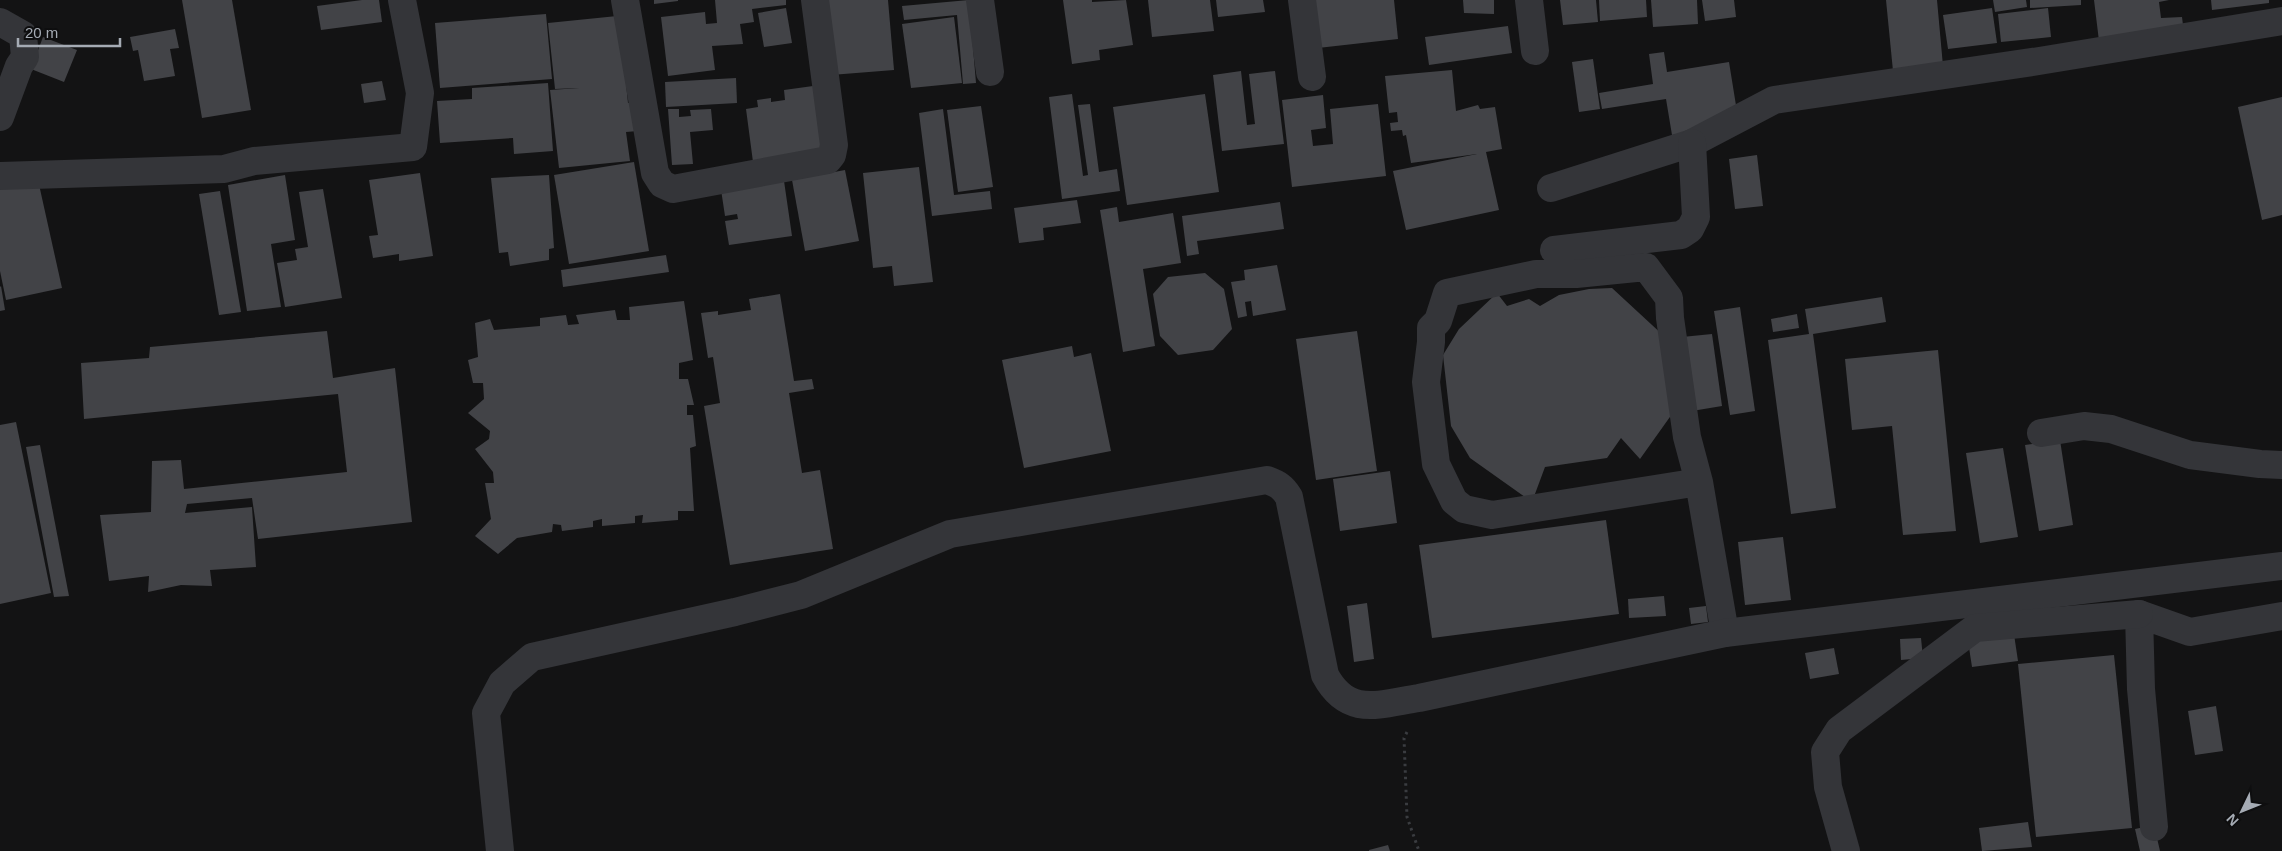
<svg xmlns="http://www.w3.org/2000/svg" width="2282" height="851" font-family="Arial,sans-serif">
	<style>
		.building { fill: #424347 }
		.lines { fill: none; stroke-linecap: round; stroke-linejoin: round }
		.path { stroke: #3a3c40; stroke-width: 3; stroke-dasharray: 2.5 4; stroke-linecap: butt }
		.minor { stroke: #343539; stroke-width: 28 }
	</style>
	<rect width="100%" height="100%" fill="#131314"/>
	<g class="building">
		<path d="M 182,0 L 232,0 L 251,110 L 202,118 Z"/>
		<path d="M 362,0 L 379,0 L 382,22 L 321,30 L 317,6 Z"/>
		<path d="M 654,0 L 678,0 L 678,1 L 654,4 Z"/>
		<path d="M 715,0 L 786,0 L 786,5 L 752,9 L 754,22 L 740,24 L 743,44 L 712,46 L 715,70 L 668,76 L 661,17 L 705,12 L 706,24 L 717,23 Z"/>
		<path d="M 825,0 L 888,0 L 894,70 L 831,75 Z"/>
		<path d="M 969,0 L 976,83 L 963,84 L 957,15 L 904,20 L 902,6 Z"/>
		<path d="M 1063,0 L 1092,0 L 1092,2 L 1126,0 L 1133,45 L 1099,50 L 1100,60 L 1072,64 Z"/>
		<path d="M 1148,0 L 1210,0 L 1214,31 L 1152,37 Z"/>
		<path d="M 1216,0 L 1263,0 L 1265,12 L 1218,17 Z"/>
		<path d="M 1303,0 L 1394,0 L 1398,39 L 1309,49 Z"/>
		<path d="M 1463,0 L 1494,0 L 1494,14 L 1464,13 Z"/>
		<path d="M 1560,0 L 1596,0 L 1598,22 L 1563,25 Z"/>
		<path d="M 1599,0 L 1646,0 L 1647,17 L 1600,21 Z"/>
		<path d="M 1651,0 L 1697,0 L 1698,24 L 1653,27 Z"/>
		<path d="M 1702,0 L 1734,0 L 1736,17 L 1705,21 Z"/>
		<path d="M 1886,0 L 1937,0 L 1943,66 L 1893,71 Z"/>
		<path d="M 1993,0 L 2026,0 L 2027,7 L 1995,12 Z"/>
		<path d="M 2030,0 L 2081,0 L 2081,5 L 2030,8 Z"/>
		<path d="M 2094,0 L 2169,0 L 2159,2 L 2161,18 L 2182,17 L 2184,33 L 2099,41 Z"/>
		<path d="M 2211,0 L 2269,0 L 2269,3 L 2212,10 Z"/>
		<path d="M 786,8 L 792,43 L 764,47 L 758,13 Z"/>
		<path d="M 1992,8 L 1997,43 L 1948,49 L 1943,15 Z"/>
		<path d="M 2048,8 L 2051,37 L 2001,42 L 1998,14 Z"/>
		<path d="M 546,14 L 552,79 L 440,88 L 435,23 Z"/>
		<path d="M 627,15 L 626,83 L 628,103 L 634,102 L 638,131 L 626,132 L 630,161 L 559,168 L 550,90 L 579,88 L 555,89 L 548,23 Z"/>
		<path d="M 954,17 L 962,83 L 911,88 L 902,24 Z"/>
		<path d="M 1508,26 L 1512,53 L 1429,65 L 1425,37 Z"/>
		<path d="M 175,29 L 179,48 L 170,49 L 175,76 L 144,81 L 138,50 L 133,51 L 130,37 Z"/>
		<path d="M 43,37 L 77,50 L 64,82 L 31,69 Z"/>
		<path d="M 1664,52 L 1667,72 L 1729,62 L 1739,124 L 1672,135 L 1666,99 L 1602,109 L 1599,93 L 1653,84 L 1649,54 Z"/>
		<path d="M 1593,59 L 1600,109 L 1579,112 L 1572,62 Z"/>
		<path d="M 1452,70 L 1456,111 L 1478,105 L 1480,109 L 1495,107 L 1502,149 L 1486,152 L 1499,210 L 1406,230 L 1393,171 L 1477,154 L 1411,163 L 1406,135 L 1403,136 L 1402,130 L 1391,131 L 1390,123 L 1398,122 L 1397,112 L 1389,113 L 1385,76 Z"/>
		<path d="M 1241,71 L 1247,125 L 1255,124 L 1249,74 L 1275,71 L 1284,144 L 1222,151 L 1213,75 Z"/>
		<path d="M 736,78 L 737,103 L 666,107 L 665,82 Z"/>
		<path d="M 382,81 L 386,100 L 364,103 L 361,84 Z"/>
		<path d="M 548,83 L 553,151 L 514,154 L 513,138 L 440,143 L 437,101 L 472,99 L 472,88 Z"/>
		<path d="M 813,86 L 822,155 L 753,162 L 746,109 L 758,107 L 757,100 L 771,98 L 771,102 L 785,100 L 784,90 Z"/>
		<path d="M 1072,94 L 1083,176 L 1088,175 L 1078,105 L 1090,104 L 1099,172 L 1117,169 L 1120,191 L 1062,199 L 1049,97 Z"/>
		<path d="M 1205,94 L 1219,192 L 1127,205 L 1113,107 Z"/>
		<path d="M 1323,95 L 1326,128 L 1311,130 L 1313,146 L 1333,144 L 1330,109 L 1378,104 L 1386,176 L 1292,187 L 1282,100 Z"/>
		<path d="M 2282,97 L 2282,215 L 2262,220 L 2238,107 Z"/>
		<path d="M 981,106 L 993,187 L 958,192 L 947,110 Z"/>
		<path d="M 668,109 L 679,109 L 679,117 L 691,116 L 690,110 L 711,109 L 713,130 L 690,132 L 693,164 L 672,165 Z"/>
		<path d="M 943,109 L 954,195 L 990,191 L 992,209 L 932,216 L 919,113 Z"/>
		<path d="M 1757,155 L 1763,206 L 1735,209 L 1729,159 Z"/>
		<path d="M 634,162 L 649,251 L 569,264 L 554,175 Z"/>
		<path d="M 919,167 L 933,282 L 894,286 L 892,266 L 873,268 L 863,173 Z"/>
		<path d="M 845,170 L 859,241 L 805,251 L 792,180 Z"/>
		<path d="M 420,173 L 433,256 L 399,261 L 399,254 L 373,258 L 369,236 L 378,235 L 369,180 Z"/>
		<path d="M 783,174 L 792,236 L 729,245 L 725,221 L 738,219 L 737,214 L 725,216 L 720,183 Z"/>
		<path d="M 285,175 L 295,240 L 271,244 L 281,307 L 247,311 L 228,185 Z"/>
		<path d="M 549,175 L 554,248 L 549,249 L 549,260 L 510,266 L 508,252 L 499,253 L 491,178 Z"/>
		<path d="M 38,180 L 62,288 L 6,300 L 0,271 L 0,189 Z"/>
		<path d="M 323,189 L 342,298 L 285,307 L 277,263 L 297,260 L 295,249 L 308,247 L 299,192 Z"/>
		<path d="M 220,191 L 241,312 L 219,315 L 199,194 Z"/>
		<path d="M 1077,200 L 1081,223 L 1043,228 L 1044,240 L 1019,243 L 1014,208 Z"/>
		<path d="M 1280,202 L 1284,229 L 1197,241 L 1199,254 L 1187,256 L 1182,216 Z"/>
		<path d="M 1117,207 L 1119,222 L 1173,213 L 1181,263 L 1143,269 L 1155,346 L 1123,352 L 1100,210 Z"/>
		<path d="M 666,255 L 669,272 L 563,287 L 561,270 Z"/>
		<path d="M 1277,265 L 1286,310 L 1253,316 L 1251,301 L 1245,302 L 1247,316 L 1238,318 L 1231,282 L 1245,280 L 1244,270 Z"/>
		<path d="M 1205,273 L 1224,289 L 1232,329 L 1213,350 L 1178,355 L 1160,336 L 1153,294 L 1168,277 Z"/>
		<path d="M 1,286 L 5,310 L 0,311 L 0,287 Z"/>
		<path d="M 1612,288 L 1665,337 L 1677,407 L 1640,459 L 1621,438 L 1607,458 L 1545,467 L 1532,502 L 1470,458 L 1451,426 L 1443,355 L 1459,329 L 1497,293 L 1507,306 L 1529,299 L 1540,306 L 1559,295 L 1589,289 Z"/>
		<path d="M 780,294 L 794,381 L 812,379 L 814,389 L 789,393 L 802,473 L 820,470 L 833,549 L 730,565 L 704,406 L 720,403 L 713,357 L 708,358 L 701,313 L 718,311 L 718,315 L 751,310 L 749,299 Z"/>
		<path d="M 1882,297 L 1886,322 L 1813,334 L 1836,508 L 1791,514 L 1768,340 L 1809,334 L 1805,309 Z"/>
		<path d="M 684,301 L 693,360 L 679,363 L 679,379 L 688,379 L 694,405 L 687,405 L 687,415 L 693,415 L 696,446 L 690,448 L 694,511 L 678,511 L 678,520 L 642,523 L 643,515 L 635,516 L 635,523 L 602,526 L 602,519 L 593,521 L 593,527 L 562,531 L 561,525 L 553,524 L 552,532 L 517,538 L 498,554 L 475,536 L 491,519 L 485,483 L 494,483 L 493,472 L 475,449 L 489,439 L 490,431 L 468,413 L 484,399 L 483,383 L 473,383 L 468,360 L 478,357 L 475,323 L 490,319 L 494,330 L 540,326 L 540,318 L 566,315 L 568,325 L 579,324 L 576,315 L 615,310 L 617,320 L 630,320 L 629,307 Z"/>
		<path d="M 1740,307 L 1755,411 L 1730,415 L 1714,311 Z"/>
		<path d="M 1797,314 L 1799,328 L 1773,332 L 1771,319 Z"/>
		<path d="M 327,331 L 333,378 L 395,368 L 412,522 L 258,539 L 252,498 L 187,504 L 185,513 L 252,507 L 256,567 L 210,570 L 212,586 L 181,585 L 148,592 L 149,576 L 109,581 L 100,515 L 151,512 L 152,461 L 181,460 L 184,489 L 347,472 L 338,394 L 84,419 L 81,363 L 149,358 L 150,347 Z"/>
		<path d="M 1357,331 L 1377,471 L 1316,480 L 1296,339 Z"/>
		<path d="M 1712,334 L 1722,406 L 1692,411 L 1682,337 Z"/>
		<path d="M 1072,346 L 1074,357 L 1091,353 L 1111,451 L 1024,468 L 1002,360 Z"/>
		<path d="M 1938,350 L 1956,531 L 1903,535 L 1892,426 L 1852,430 L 1845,359 Z"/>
		<path d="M 16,422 L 51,593 L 0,604 L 0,425 Z"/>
		<path d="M 2060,440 L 2073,525 L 2039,531 L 2025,445 Z"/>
		<path d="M 40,445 L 69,596 L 54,597 L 26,447 Z"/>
		<path d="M 2003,448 L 2018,537 L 1980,543 L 1966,453 Z"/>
		<path d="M 1390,471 L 1397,523 L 1340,531 L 1333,479 Z"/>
		<path d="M 1606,520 L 1619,614 L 1432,638 L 1419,545 Z"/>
		<path d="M 1783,537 L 1791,600 L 1745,605 L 1738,542 Z"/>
		<path d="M 1664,596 L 1666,616 L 1629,618 L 1628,599 Z"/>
		<path d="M 1367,603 L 1374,659 L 1354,662 L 1347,606 Z"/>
		<path d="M 1706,606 L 1708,622 L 1691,624 L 1689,608 Z"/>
		<path d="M 2012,621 L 2018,661 L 1972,667 L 1966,628 Z"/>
		<path d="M 1921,638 L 1923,658 L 1901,660 L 1900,639 Z"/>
		<path d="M 1834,648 L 1839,674 L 1810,679 L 1805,653 Z"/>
		<path d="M 2114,655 L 2132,828 L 2036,837 L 2018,664 Z"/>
		<path d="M 2216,706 L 2223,751 L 2195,755 L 2188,711 Z"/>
		<path d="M 2028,822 L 2032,847 L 1982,851 L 1979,828 Z"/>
		<path d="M 2154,825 L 2160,851 L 2140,851 L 2135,829 Z"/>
		<path d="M 1388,845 L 1390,851 L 1369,851 L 1369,850 Z"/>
	</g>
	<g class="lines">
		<path class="path" d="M 1407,732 L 1404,738 L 1407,817 L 1419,851"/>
		<g class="minor">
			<path d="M 625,0 L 655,173 L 662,184 L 673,189 L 828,160 L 832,155 L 834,145 L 815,0"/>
			<path d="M 980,0 L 990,72"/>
			<path d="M 1302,0 L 1312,77"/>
			<path d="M 1529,0 L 1535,51"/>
			<path d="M 0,22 L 23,35 L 25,57 L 19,66 L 0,117"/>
			<path d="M 0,176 L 224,169 L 254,161 L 413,147 L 420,93 L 402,0"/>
			<path d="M 1551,188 L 1692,143 L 1774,100 L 2039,61 L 2282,21"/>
			<path d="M 1554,250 L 1681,235 L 1690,229 L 1696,217 L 1692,143"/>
			<path d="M 2041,433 L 2084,426 L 2111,429 L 2190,455 L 2260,464 L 2282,465"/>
			<path d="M 1699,482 L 1687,437 L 1670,318 L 1669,298 L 1646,267 L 1576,274 L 1536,274 L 1447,293 L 1438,321 L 1431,328 L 1431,342 L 1426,382 L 1436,464 L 1454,501 L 1464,509 L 1492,515 L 1699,482 L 1725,633"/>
			<path d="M 2154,827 L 2141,689 L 2139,614 L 2190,632 L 2282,616"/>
			<path d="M 500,851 L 486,713 L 502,683 L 532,657 L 735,612 L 801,595 L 950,534 L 1267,480 C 1278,484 1283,487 1289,497 L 1325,675 C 1348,718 1379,704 1419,698 L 1725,633 L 2282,566"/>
			<path d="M 1846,851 L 1828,787 L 1825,752 L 1839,730 L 1975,628 L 2139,614"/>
		</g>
	</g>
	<g transform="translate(2242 811) rotate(227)" stroke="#0e0e0f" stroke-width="4" paint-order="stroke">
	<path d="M0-4L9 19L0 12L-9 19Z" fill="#a5abb4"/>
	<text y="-8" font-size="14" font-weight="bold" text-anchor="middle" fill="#a5abb4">N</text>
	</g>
	<path d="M18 38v8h102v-8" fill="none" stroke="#a5abb4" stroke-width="2.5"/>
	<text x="25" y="38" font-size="15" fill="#a5abb4" stroke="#0e0e0f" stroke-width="4" paint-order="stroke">20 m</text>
</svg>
